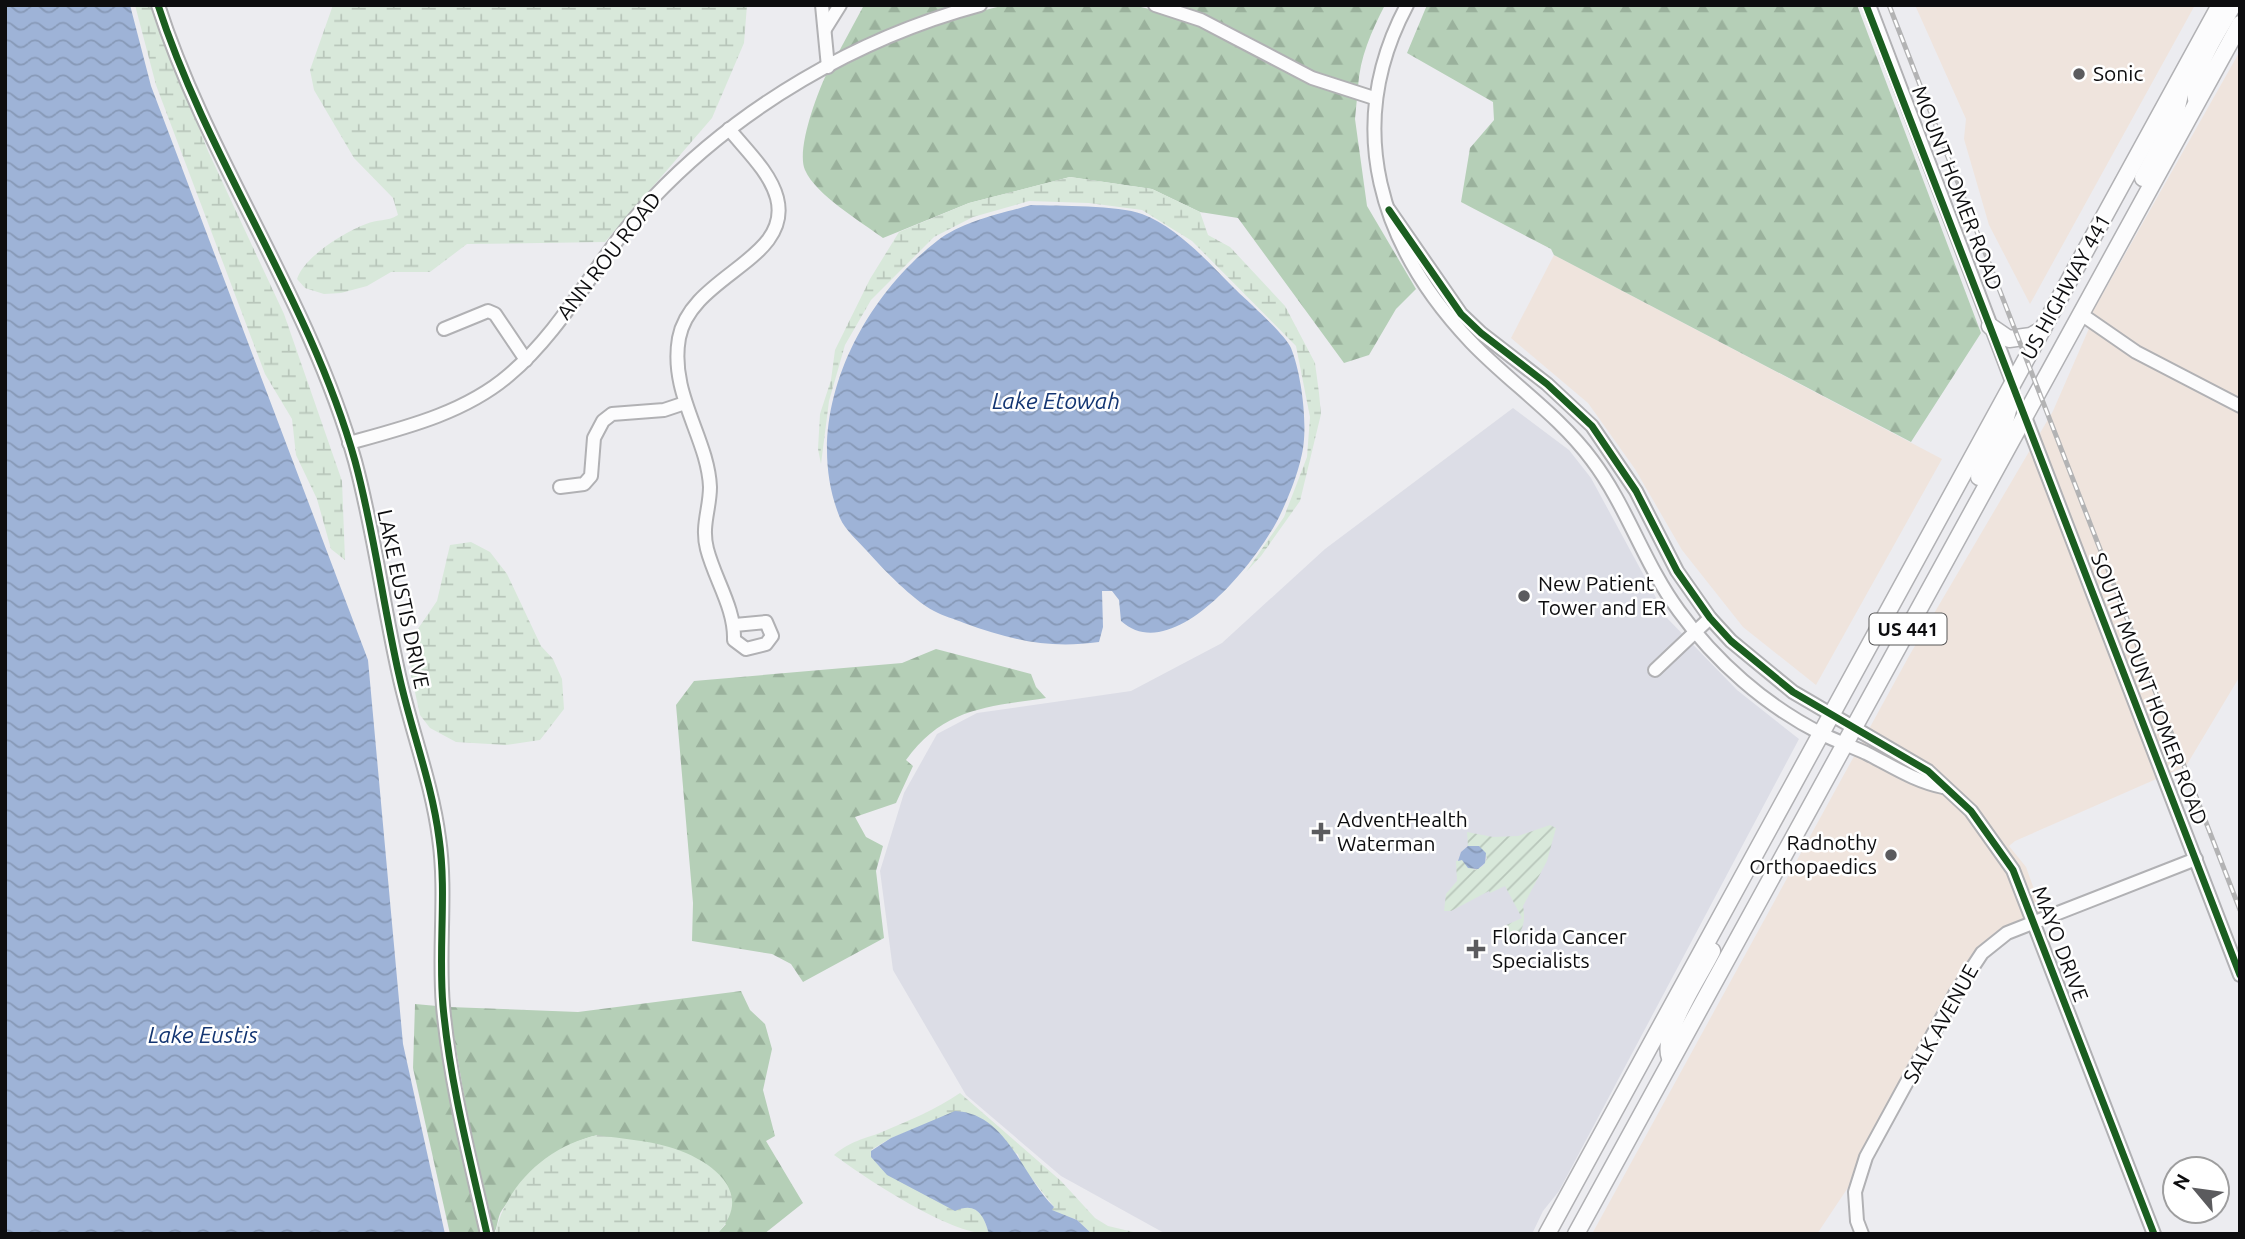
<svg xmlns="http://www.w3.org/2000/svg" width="2245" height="1239" font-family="Ubuntu,sans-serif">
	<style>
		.commercial { fill: #efe4dd }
		.built { fill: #dcdde6 }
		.forest { fill: url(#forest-firs) }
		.wetland { fill: url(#wetland-marsh) }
		.garden { fill: url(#garden-furrows) }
		.water { fill: url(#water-waves) }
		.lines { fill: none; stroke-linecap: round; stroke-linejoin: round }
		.minor-casing { stroke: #b1b1b4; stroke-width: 16 }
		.major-casing { stroke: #b1b1b4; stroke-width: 19 }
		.minor { stroke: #fcfcfd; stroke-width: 12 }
		.major { stroke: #fcfcfd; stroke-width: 16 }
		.rail-casing { stroke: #b3b3b4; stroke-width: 5 }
		.rail { stroke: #fff; stroke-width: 2.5; stroke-dasharray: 8; stroke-linecap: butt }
		.cycleway-casing { stroke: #fff; stroke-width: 11 }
		.cycleway { stroke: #1b5e20; stroke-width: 7 }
		.poi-dot { fill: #5b5b5e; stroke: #fff; stroke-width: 2.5 }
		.labels { text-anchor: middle; stroke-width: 5; stroke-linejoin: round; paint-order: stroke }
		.shield { fill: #fff; stroke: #565657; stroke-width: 2 }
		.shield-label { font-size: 19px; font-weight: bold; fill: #0d0d0f }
		.poi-label { font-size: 21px; fill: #0d0d0f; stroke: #fff; text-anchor: start }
		.street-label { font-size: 21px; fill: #0d0d0f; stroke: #fff }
		.water-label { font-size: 23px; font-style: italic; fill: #133572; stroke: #fff }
	</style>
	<defs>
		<pattern id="forest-firs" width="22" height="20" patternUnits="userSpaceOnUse" patternTransform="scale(1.75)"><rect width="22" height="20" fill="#b5cfb7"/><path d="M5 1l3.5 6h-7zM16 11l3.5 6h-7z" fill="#9ab19c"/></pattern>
		<pattern id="wetland-marsh" width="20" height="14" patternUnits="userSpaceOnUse" patternTransform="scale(1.75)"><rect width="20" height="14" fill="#d8e8da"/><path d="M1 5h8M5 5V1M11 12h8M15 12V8" fill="none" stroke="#b8c6ba"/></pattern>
		<pattern id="garden-furrows" width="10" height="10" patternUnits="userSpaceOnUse" patternTransform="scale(1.75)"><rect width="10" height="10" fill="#d8e8da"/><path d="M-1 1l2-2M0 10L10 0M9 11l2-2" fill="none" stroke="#b8c6ba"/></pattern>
		<pattern id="water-waves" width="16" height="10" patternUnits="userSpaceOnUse" patternTransform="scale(1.75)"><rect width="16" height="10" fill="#9eb3d7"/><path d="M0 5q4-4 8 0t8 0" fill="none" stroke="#8799b7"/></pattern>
	</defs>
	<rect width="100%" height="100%" fill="#ececf0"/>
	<g class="commercial">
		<path d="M 1915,5 L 2195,5 L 2030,304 L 1989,225 L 1964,139 L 1966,119 Z"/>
		<path d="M 2240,51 L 2240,676 L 2186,766 L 2015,841 L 2009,846 L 2026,867 L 2044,917 L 2024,925 L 1976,965 L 1849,1186 L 1817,1234 L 1592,1234 L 1909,656 L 2053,411 L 2094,317 L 2093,311 Z"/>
		<path d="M 1554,255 L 1942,459 L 1816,685 L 1743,627 L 1682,550 L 1635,469 L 1588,403 L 1511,338 Z"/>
	</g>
	<path class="built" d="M 1513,408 L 1569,450 L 1591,478 L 1667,618 L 1737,690 L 1799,739 L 1559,1191 L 1543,1211 L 1532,1234 L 1166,1234 L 1061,1176 L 966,1095 L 893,970 L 880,871 L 904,793 L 937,734 L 977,713 L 1131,691 L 1222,643 L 1325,549 Z"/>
	<g class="forest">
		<path d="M 864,5 L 960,5 L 836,57 Z"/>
		<path d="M 1007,5 L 1132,5 L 1167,13 L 1200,25 L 1287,73 L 1357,98 L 1355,119 L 1367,206 L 1416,289 L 1396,309 L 1369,355 L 1344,363 L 1238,218 L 1200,212 L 1152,189 L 1070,177 L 969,203 L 883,238 C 860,221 816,195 805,170 C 796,150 817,94 826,75 C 883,44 944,18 1007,5 Z"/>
		<path d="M 1175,5 L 1385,5 C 1371,32 1360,57 1358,87 L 1314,73 Z"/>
		<path d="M 1427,5 L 1857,5 L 1981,333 L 1911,442 L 1554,255 L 1551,249 L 1461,202 L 1470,148 L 1494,120 L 1493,102 L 1407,53 Z"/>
		<path d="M 936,649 L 1031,674 L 1036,687 L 1046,698 C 986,707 944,708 906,760 L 913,766 L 896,803 L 855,817 L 866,837 L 883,846 L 876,871 L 884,938 L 803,982 L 791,964 L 772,954 L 692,941 L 693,903 L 676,705 L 694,681 L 902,663 Z"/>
		<path d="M 741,991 L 750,1010 L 765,1024 L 772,1049 L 763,1090 L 775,1136 L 766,1141 L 803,1203 L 764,1234 L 717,1234 L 726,1224 L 598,1135 C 557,1144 526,1176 502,1210 C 497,1217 498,1229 493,1234 L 471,1137 L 449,1007 L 578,1012 Z"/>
		<path d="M 415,1004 L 437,1006 L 482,1234 L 450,1234 L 413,1068 Z"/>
	</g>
	<g class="wetland">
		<path d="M 135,5 L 150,5 L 208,151 L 284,314 L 342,481 L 345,560 L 331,549 L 317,499 L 296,455 L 292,419 L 265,374 L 156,85 Z"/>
		<path d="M 333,5 L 747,5 L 744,43 L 712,118 L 605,242 L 467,244 L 430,272 L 391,272 L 367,286 L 341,293 L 324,294 L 305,288 L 297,279 C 304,257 344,232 366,224 C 377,219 387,222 398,215 L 393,198 L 354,158 L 314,90 L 310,70 Z"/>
		<path d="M 1070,177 L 1152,189 L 1200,212 L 1208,235 L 1230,247 L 1285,306 L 1315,363 L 1319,393 L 1321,414 L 1300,501 L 1261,556 L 1246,572 L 1284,517 L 1307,457 L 1310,417 L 1296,346 L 1192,241 L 1142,210 L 1089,203 L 1029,201 L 973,217 L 934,237 L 871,300 L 845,345 L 829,401 L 821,464 L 818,449 L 820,414 L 831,380 L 835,350 L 870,279 L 899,232 L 969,203 Z"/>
		<path d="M 471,542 L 490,552 L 507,574 L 541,646 L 553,659 L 562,679 L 564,709 L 540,740 L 506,745 L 456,742 L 430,728 L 420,715 L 411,674 L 413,636 L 437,601 L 450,545 Z"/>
		<path d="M 960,1093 L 1061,1181 L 1095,1218 L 1108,1226 L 1142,1234 L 1092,1234 L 1077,1220 L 1051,1210 L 1054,1207 L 1022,1166 L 1018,1154 L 933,1122 L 891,1138 L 871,1150 L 965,1206 C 982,1209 985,1220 989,1234 C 949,1234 867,1179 834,1155 C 852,1140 862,1140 882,1132 C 908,1121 937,1109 960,1093 Z"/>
		<path d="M 598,1135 C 621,1139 647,1140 669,1147 C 710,1159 757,1192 717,1234 L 495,1234 C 506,1184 549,1145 598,1135 Z"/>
	</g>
	<path class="garden" d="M 1550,825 L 1556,828 L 1547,861 L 1523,906 C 1526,921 1523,934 1510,944 L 1502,927 L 1522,918 L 1505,886 L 1490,893 L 1489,891 L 1451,911 L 1444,911 L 1446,894 L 1457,881 L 1456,861 L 1462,860 L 1475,870 L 1483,866 L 1487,858 L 1479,846 L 1468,846 L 1467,832 L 1493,837 L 1518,836 Z"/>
	<g class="water">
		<path d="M 5,5 L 130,5 L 151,86 L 368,660 L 403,1044 L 445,1234 L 5,1234 Z"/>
		<path d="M 1031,205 C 1059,206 1118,205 1142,214 C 1178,228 1207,261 1233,287 C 1245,299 1286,335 1291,348 C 1302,375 1309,430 1301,458 C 1297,476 1289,496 1281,513 C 1261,557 1174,669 1121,621 L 1119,600 L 1112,591 L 1102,591 L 1103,627 L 1099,642 C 1048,649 1011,640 964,623 C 955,619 943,616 934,611 C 913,600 883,569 867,551 C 858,541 845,530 840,518 C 800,420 858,302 937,241 C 963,221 1000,214 1031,205 Z"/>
		<path d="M 1468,846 L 1479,846 L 1486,853 L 1485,863 L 1478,869 L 1468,868 L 1462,860 L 1458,861 L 1461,852 Z"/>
		<path d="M 955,1111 C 1007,1113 1022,1176 1054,1207 L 1052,1210 L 1077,1220 L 1092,1234 L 989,1234 C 984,1215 976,1201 955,1211 L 887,1175 L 871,1157 L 871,1151 L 891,1138 Z"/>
	</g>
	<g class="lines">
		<defs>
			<g id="minor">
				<path d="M 158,5 C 209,163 310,300 355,461 C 374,531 383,604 399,675 C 411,730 432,783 439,838 C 447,893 438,950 443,1006 C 450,1083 470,1159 487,1234"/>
				<path d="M 822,5 L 828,67"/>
				<path d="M 1155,5 L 1201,20 L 1312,78 L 1374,98"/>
				<path d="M 1407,5 C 1342,127 1380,246 1471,342 C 1510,383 1558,414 1592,460 C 1627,506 1644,564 1679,611 C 1715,661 1766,706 1822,734 C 1836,741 1851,746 1866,753 C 1892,766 1914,781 1943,787"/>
				<path d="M 1869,5 L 2013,384"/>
				<path d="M 825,29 L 840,5"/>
				<path d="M 729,129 C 746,150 770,172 777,198 C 793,260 691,275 679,338 C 669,394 708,438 710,487 C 710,509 701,526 707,549 C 715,580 735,608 734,640 L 746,649 L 766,644 L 772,636 L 766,622 L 735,625"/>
				<path d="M 1389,210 L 1461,314 L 1481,333 L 1547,384 L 1592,426 L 1636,491 L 1677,571 L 1710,618 L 1731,641 L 1793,692 L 1928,771 L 1971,811 L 2013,870 L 2154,1234"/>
				<path d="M 2081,314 L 2136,352 L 2240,406"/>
				<path d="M 444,329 L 488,311 L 495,314 L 526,360"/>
				<path d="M 2025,417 L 2240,975"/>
				<path d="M 349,443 C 404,428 465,413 509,375 C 567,326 599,254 652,199 C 739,107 857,38 980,5"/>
				<path d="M 560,487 L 584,484 L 591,476 L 594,438 L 603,421 L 612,414 L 664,410 L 685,403"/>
				<path d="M 1655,670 L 1710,618"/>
				<path d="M 1862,1234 L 1857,1221 L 1855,1192 L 1866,1157 L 1955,994 L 1982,953 L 2007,933 L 2196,859"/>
			</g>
			<g id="major">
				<path d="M 2196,99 C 2193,65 2217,34 2233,5"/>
				<path d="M 2143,178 L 2174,120 L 2184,77"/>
				<path d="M 1990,326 L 2009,339 L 2031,336 L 2043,329"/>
				<path d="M 1979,477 L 2002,433 L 2012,395"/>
				<path d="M 1670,1058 C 1660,1033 1700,976 1712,951"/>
				<path d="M 1547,1234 L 2220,5"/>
				<path d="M 1576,1234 L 2240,24"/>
			</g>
		</defs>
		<use href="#minor" class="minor-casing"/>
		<use href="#major" class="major-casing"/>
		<use href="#minor" class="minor"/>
		<use href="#major" class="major"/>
		<defs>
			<path id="rail" d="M 1889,5 L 2240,910"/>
		</defs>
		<use href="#rail" class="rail-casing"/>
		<use href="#rail" class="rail"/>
		<defs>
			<g id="cycleway">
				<path d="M 158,5 C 209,163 310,300 355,461 C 374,531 383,604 399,675 C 411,730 432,783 439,838 C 447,893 438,950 443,1006 C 450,1083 470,1159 487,1234"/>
				<path d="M 1866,5 L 2240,975"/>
				<path d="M 1389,210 L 1461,314 L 1481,333 L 1547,384 L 1592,426 L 1636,491 L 1677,571 L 1710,618 L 1731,641 L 1793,692 L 1928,771 L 1971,811 L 2013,870 L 2154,1234"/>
			</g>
		</defs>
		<use href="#cycleway" class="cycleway-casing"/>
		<use href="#cycleway" class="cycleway"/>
	</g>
	<g class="poi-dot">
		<circle cx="2079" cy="74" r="7"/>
		<circle cx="1524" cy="596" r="7"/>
		<path d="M1317.5 821.5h7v7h7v7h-7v7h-7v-7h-7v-7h7z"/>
		<circle cx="1891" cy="855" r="7"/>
		<path d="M1472.5 938.5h7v7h7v7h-7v7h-7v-7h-7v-7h7z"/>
	</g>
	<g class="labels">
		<rect class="shield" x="1869.5" y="613.5" width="77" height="31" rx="5"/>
		<g class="shield-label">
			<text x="1908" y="636">US 441</text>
		</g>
		<g class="poi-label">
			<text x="2093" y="81">Sonic</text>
			<text x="1538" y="591">New Patient<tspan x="1538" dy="24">Tower and ER</tspan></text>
			<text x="1337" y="827">AdventHealth<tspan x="1337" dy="24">Waterman</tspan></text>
			<text x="1877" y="850" text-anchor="end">Radnothy<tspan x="1877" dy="24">Orthopaedics</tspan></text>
			<text x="1492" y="944">Florida Cancer<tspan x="1492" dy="24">Specialists</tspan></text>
		</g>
		<g class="street-label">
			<text transform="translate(1957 188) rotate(69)" y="7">MOUNT HOMER ROAD</text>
			<text transform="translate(609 256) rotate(-52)" y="7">ANN ROU ROAD</text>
			<text transform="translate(2066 287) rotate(-61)" y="7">US HIGHWAY 441</text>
			<text transform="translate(403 599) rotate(78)" y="7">LAKE EUSTIS DRIVE</text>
			<text transform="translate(2149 689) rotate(69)" y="7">SOUTH MOUNT HOMER ROAD</text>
			<text transform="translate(2060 944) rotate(69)" y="7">MAYO DRIVE</text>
			<text transform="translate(1941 1024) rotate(-61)" y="7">SALK AVENUE</text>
		</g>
		<g class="water-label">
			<text x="1056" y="409">Lake Etowah</text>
			<text x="203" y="1043">Lake Eustis</text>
		</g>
	</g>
	<rect width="2245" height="1239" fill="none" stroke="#0d0d0f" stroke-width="14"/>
	<g transform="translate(2196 1190) rotate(299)"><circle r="33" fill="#ffffff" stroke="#9e9e9f" stroke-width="2"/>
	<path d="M0-5L12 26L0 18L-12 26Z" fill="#5b5b5e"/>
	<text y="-10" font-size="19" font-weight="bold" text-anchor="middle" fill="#0d0d0f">N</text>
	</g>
</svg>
